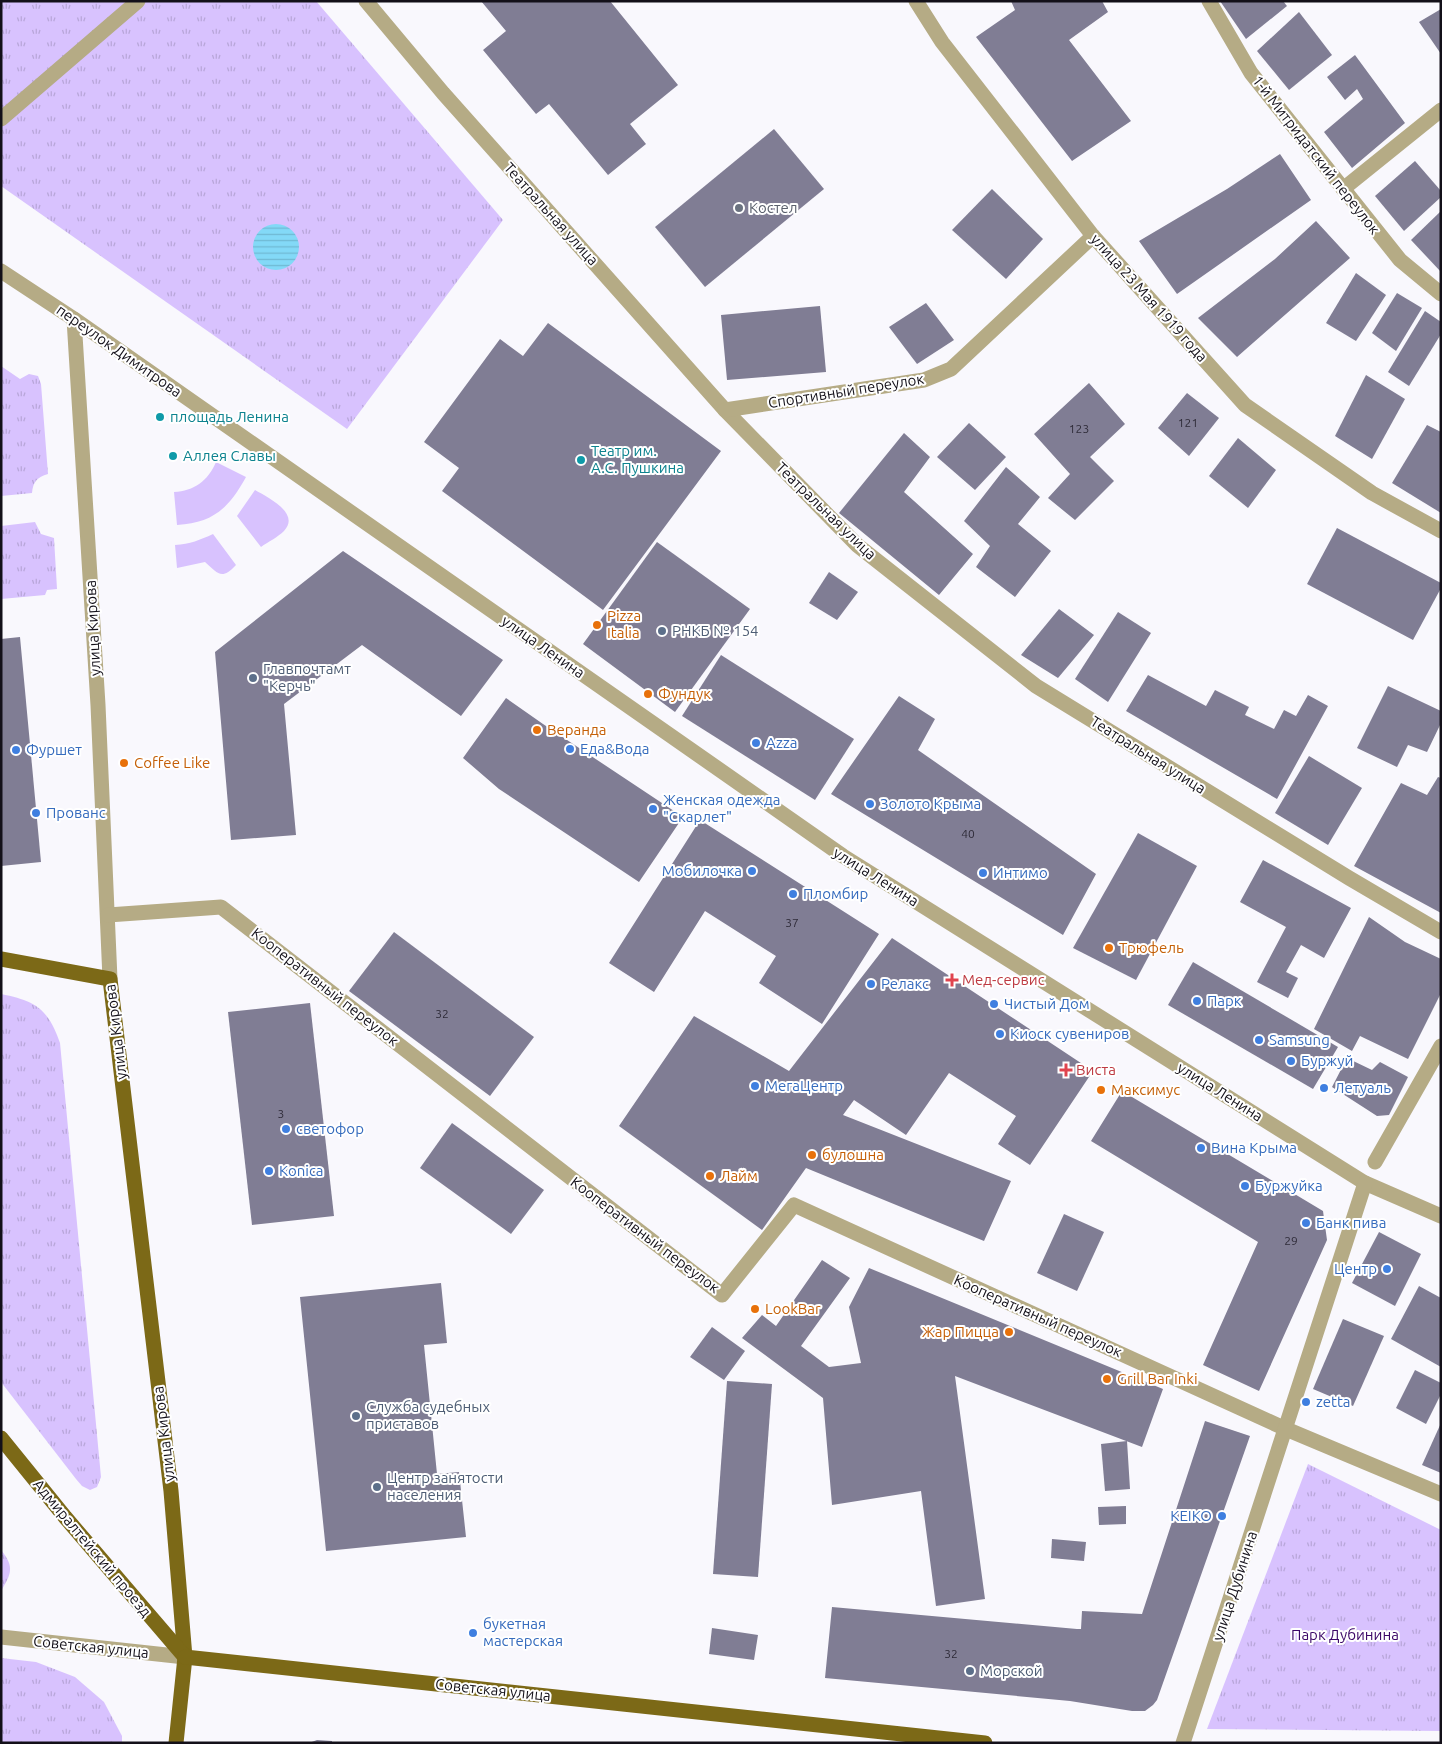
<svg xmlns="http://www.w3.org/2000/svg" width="1442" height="1744" font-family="Ubuntu,sans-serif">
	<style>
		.grass { fill: #d8c2fe }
		.park { fill: url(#park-tufts) }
		.water { fill: url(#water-rules) }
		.building { fill: #807d94 }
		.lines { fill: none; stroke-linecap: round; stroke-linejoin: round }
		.minor { stroke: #b5ab85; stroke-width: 15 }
		.major { stroke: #7c6917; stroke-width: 15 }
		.worship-dot { fill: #6b7280; stroke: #fff; stroke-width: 2 }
		.culture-dot { fill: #0f9aa8; stroke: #fff; stroke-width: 2 }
		.food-dot { fill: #e8710a; stroke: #fff; stroke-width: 2 }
		.service-dot { fill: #5c6f8a; stroke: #fff; stroke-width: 2 }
		.shop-dot { fill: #3f7fe0; stroke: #fff; stroke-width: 2 }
		.health-dot { fill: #e0444e; stroke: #fff; stroke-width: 2 }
		.labels { text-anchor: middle; stroke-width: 4; stroke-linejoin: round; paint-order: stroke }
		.number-label { font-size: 12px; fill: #2e2b38 }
		.street-label { font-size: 15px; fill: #131019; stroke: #fff }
		.worship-label { font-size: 15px; fill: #5b616d; stroke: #fff; text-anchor: start }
		.culture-label { font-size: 15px; fill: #0d838f; stroke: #fff; text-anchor: start }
		.food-label { font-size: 15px; fill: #c56008; stroke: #fff; text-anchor: start }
		.service-label { font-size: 15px; fill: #4e5e75; stroke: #fff; text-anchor: start }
		.shop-label { font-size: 15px; fill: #366cbe; stroke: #fff; text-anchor: start }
		.health-label { font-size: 15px; fill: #be3a42; stroke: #fff; text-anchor: start }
		.park-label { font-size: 15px; fill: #3c0868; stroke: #fff }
	</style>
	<defs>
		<pattern id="park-tufts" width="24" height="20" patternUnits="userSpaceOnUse" patternTransform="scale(1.25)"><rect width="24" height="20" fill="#d8c2fe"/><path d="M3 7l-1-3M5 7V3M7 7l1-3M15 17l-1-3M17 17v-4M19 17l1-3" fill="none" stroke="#b8a6d9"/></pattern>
		<pattern id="water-rules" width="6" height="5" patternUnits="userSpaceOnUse" patternTransform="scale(1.25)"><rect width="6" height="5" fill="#83d9f7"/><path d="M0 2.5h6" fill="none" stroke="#70b9d3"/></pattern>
	</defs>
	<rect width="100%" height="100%" fill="#f9f8fd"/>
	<g class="grass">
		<path d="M 216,462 L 246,477 C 229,508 213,523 177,525 L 174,492 C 194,491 208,481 216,462 Z"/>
		<path d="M 255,490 C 267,497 301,513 284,531 C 278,537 268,542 261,547 L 237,516 Z"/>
		<path d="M 213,534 L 236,565 C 221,581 218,573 205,562 L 177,568 L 175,545 C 190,544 200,540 213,534 Z"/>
	</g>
	<g class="park">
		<path d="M 1,1 L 316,1 L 503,220 L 347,429 L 1,186 Z"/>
		<path d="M 1,366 L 20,379 L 29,374 L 38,376 L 41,384 L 48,474 C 37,477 33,482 32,493 L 1,496 Z"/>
		<path d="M 35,522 L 41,534 L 54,538 L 57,589 L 47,590 L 45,595 L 1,599 L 1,526 Z"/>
		<path d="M 1,994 C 36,1001 48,1009 60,1043 L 101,1477 L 97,1487 L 90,1490 L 82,1486 L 76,1479 L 1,1382 Z"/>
		<path d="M 1308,1464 L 1441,1530 L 1441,1731 L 1207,1729 Z"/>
		<path d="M 1,1550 C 15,1567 11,1574 1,1591 Z"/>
		<path d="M 1,1658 L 36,1662 L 75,1677 L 104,1702 L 122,1736 L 122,1743 L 1,1743 Z"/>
	</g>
	<circle class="water" cx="276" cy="247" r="23"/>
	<g class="building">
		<path d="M 481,1 L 610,1 L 678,85 L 630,124 L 646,144 L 608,175 L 549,104 L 536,114 L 483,50 L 506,31 Z"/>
		<path d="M 1011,1 L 1102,1 L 1108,12 L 1069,40 L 1131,121 L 1072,161 L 976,37 L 1015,10 Z"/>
		<path d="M 1220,1 L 1283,1 L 1287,6 L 1246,39 Z"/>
		<path d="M 1441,9 L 1441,54 L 1419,22 Z"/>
		<path d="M 1299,12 L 1332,55 L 1289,90 L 1257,51 Z"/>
		<path d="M 1355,55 L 1405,123 L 1352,168 L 1324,132 L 1363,99 L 1357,89 L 1345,100 L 1327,77 Z"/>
		<path d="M 774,129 L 824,189 L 705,287 L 655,227 Z"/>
		<path d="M 1280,154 L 1311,200 L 1177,294 L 1139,241 L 1227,189 Z"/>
		<path d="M 1415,161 L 1441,191 L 1441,197 L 1404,231 L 1375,196 Z"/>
		<path d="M 992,189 L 1043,239 L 1006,279 L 952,230 Z"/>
		<path d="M 1441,211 L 1441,272 L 1411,240 Z"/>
		<path d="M 1316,221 L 1350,258 L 1237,357 L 1198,318 L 1275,259 Z"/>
		<path d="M 1356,273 L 1386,295 L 1356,341 L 1326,323 Z"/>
		<path d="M 1397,293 L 1422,308 L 1396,351 L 1372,333 Z"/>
		<path d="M 926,303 L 954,340 L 917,364 L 889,327 Z"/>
		<path d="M 820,306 L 826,372 L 727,380 L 721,315 Z"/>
		<path d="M 1425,311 L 1441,322 L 1441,334 L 1409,386 L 1388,372 Z"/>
		<path d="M 548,323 L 721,451 L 603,610 L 442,491 L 459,468 L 424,442 L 500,339 L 523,356 Z"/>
		<path d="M 1366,375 L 1405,399 L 1372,459 L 1335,436 Z"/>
		<path d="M 1089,383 L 1125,424 L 1090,457 L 1114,481 L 1075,520 L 1048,498 L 1070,474 L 1034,434 Z"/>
		<path d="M 1187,393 L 1219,418 L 1189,456 L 1158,428 Z"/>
		<path d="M 969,423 L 1006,457 L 975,490 L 937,457 Z"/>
		<path d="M 1427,425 L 1441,432 L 1441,513 L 1392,483 Z"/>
		<path d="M 904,433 L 930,457 L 904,492 L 973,554 L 939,595 L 839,513 Z"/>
		<path d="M 1238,438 L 1276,470 L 1248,508 L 1209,476 Z"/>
		<path d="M 1006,467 L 1040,497 L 1018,524 L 1051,551 L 1015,597 L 976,567 L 990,546 L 964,521 Z"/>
		<path d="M 1337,528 L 1441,583 L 1441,588 L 1413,640 L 1307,584 Z"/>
		<path d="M 657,542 L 750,609 L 675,712 L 583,644 Z"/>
		<path d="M 343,551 L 503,660 L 461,716 L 362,645 L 284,704 L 296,835 L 231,840 L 215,652 Z"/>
		<path d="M 829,572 L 858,592 L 837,620 L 809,603 Z"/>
		<path d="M 1059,609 L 1094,635 L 1058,678 L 1021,655 Z"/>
		<path d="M 1118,612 L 1151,633 L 1108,702 L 1075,679 Z"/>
		<path d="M 20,637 L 41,862 L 1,866 L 1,639 Z"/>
		<path d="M 721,655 L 854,739 L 815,800 L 682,716 Z"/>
		<path d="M 1148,675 L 1206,706 L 1215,690 L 1249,707 L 1245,715 L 1274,729 L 1284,710 L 1296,716 L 1308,695 L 1328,706 L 1277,799 L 1126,711 Z"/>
		<path d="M 1388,686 L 1441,711 L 1441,723 L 1427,752 L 1408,745 L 1397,767 L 1357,748 Z"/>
		<path d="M 899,696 L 935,719 L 918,750 L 1096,874 L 1063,935 L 831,794 Z"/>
		<path d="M 506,698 L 543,724 L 683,817 L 639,882 L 499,789 L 463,758 Z"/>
		<path d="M 1309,756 L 1362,788 L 1328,845 L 1275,813 Z"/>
		<path d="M 1438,777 L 1441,778 L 1441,913 L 1354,866 L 1401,783 L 1427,795 Z"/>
		<path d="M 700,820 L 879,934 L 822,1024 L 759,983 L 776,956 L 705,911 L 654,992 L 609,963 Z"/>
		<path d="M 1138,833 L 1197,866 L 1136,980 L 1073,948 Z"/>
		<path d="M 1263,860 L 1351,908 L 1324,958 L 1301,945 L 1286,972 L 1298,978 L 1288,998 L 1257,982 L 1286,927 L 1240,902 Z"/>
		<path d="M 1369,917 L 1405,942 L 1441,959 L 1441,993 L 1408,1059 L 1360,1036 L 1352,1051 L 1314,1029 Z"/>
		<path d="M 394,932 L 534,1037 L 490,1096 L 349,991 Z"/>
		<path d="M 892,938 L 1093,1071 L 1030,1165 L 998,1144 L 1016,1116 L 949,1073 L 906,1135 L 854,1100 L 843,1115 L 1011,1181 L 984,1241 L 806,1168 L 762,1230 L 619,1126 L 694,1016 L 789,1071 Z"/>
		<path d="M 1193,962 L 1338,1047 L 1313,1089 L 1168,1005 Z"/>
		<path d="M 310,1003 L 334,1216 L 252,1225 L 228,1012 Z"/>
		<path d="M 1347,1058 L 1372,1070 L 1380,1062 L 1408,1077 L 1389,1115 L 1377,1116 L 1332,1087 Z"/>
		<path d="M 1122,1091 L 1323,1211 L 1327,1240 L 1259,1391 L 1203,1365 L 1258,1242 L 1091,1141 Z"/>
		<path d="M 452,1123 L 544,1190 L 511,1234 L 420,1168 Z"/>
		<path d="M 1064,1214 L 1104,1232 L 1077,1291 L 1037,1273 Z"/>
		<path d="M 1379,1232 L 1421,1254 L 1395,1306 L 1352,1283 Z"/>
		<path d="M 822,1260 L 850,1278 L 801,1346 L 829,1367 L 861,1363 L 849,1307 L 869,1268 L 1163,1389 L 1142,1447 L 955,1376 L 985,1599 L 936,1606 L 921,1491 L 832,1505 L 823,1398 L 742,1338 L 762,1315 L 776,1326 Z"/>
		<path d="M 441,1283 L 447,1343 L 424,1345 L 437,1474 L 459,1472 L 466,1537 L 326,1551 L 300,1297 Z"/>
		<path d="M 1419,1286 L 1441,1298 L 1441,1367 L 1391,1339 Z"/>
		<path d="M 1343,1319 L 1384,1336 L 1353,1406 L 1313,1389 Z"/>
		<path d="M 712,1327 L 745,1351 L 724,1380 L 690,1357 Z"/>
		<path d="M 1415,1370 L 1441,1383 L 1441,1394 L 1426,1424 L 1396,1408 Z"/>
		<path d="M 727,1381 L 772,1384 L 758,1577 L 713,1574 Z"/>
		<path d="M 1205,1421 L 1250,1436 L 1157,1700 L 1153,1705 L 1145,1711 L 1132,1711 L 1070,1701 L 825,1678 L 832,1607 L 1077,1629 L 1081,1629 L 1082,1611 L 1142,1614 Z"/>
		<path d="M 1441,1423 L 1441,1473 L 1422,1465 Z"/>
		<path d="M 1127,1441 L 1130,1489 L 1105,1491 L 1101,1444 Z"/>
		<path d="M 1126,1506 L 1126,1524 L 1099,1525 L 1098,1507 Z"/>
		<path d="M 1052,1539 L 1086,1542 L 1084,1561 L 1051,1558 Z"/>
		<path d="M 712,1628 L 758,1635 L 754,1660 L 709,1654 Z"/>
		<path d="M 317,1740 L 332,1741 L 332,1743 L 309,1743 Z"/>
	</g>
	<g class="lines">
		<g class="minor">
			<path d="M 366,1 L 443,93 L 725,410 L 857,545 L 1036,686 L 1349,878 L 1441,932"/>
			<path d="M 916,1 L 942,42 L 1093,236 L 1245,405 L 1372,493 L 1441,531"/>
			<path d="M 1209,1 L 1251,73 L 1400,260 L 1441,294"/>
			<path d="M 1,119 L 138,1"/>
			<path d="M 1343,189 L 1441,110"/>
			<path d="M 1,271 L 74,319 L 843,856 L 1365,1183 L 1441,1216"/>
			<path d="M 74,319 L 98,705 L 110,979"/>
			<path d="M 725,410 L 924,380 L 951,369 L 1093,236"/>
			<path d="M 108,915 L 221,907 L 722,1295 L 794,1205 L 1286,1429 L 1441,1494"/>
			<path d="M 1375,1162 L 1441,1046"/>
			<path d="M 1,1637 L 185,1657"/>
			<path d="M 1183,1743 L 1365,1183"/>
		</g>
		<g class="major">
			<path d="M 1,959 L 110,979 L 171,1491 L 185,1657 L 176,1743"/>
			<path d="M 1,1438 L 65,1517 L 185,1657"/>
			<path d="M 185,1657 L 985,1743"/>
		</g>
	</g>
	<circle class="worship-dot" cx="739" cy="208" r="5"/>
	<g class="culture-dot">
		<circle cx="160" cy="417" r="5"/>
		<circle cx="173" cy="456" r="5"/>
		<circle cx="581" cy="460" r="5"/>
	</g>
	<g class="food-dot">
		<circle cx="597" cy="625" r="5"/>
		<circle cx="648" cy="694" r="5"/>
		<circle cx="537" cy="730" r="5"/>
		<circle cx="124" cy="763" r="5"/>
		<circle cx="1109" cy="948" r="5"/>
		<circle cx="1101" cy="1090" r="5"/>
		<circle cx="812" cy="1155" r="5"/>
		<circle cx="710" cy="1176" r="5"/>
		<circle cx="755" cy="1309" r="5"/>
		<circle cx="1009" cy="1332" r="5"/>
		<circle cx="1107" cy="1379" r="5"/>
	</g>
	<g class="service-dot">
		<circle cx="662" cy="631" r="5"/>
		<circle cx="253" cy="678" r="5"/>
		<circle cx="356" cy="1416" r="5"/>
		<circle cx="377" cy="1487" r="5"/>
		<circle cx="970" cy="1671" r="5"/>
	</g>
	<g class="shop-dot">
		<circle cx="756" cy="743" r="5"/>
		<circle cx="570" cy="749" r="5"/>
		<circle cx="16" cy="750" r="5"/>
		<circle cx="870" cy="804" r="5"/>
		<circle cx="653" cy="809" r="5"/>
		<circle cx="36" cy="813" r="5"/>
		<circle cx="752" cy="871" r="5"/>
		<circle cx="983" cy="873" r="5"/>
		<circle cx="793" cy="894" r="5"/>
		<circle cx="871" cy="984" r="5"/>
		<circle cx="1197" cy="1001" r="5"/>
		<circle cx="994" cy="1004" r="5"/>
		<circle cx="1000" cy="1034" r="5"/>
		<circle cx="1259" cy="1040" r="5"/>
		<circle cx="1291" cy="1061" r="5"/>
		<circle cx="755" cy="1086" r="5"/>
		<circle cx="1324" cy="1088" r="5"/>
		<circle cx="286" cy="1129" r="5"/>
		<circle cx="1201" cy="1148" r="5"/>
		<circle cx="269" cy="1171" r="5"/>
		<circle cx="1245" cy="1186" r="5"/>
		<circle cx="1306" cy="1223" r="5"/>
		<circle cx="1387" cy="1269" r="5"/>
		<circle cx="1306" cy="1402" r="5"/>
		<circle cx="1222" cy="1516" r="5"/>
		<circle cx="473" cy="1633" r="5"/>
	</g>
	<g class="health-dot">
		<path d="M949.5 972.5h5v5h5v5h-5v5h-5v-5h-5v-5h5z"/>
		<path d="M1063.5 1062.5h5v5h5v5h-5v5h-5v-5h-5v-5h5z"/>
	</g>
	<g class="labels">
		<g class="number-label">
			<text x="1188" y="427">121</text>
			<text x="1079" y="433">123</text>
			<text x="968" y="838">40</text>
			<text x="792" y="927">37</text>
			<text x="442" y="1018">32</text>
			<text x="281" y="1118">3</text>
			<text x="1291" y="1245">29</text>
			<text x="951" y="1658">32</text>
		</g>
		<g class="street-label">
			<text transform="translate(1316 155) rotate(52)" y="5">1-й Митридатский переулок</text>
			<text transform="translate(551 214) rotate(48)" y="5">Театральная улица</text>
			<text transform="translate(1149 298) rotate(48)" y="5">улица 23 Мая 1919 года</text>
			<text transform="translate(119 351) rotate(35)" y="5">переулок Димитрова</text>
			<text transform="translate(846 391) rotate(-9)" y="5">Спортивный переулок</text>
			<text transform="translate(826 511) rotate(44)" y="5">Театральная улица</text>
			<text transform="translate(93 628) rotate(-93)" y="5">улица Кирова</text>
			<text transform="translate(543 647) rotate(35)" y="5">улица Ленина</text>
			<text transform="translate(1148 755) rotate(32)" y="5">Театральная улица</text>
			<text transform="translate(876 877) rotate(32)" y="5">улица Ленина</text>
			<text transform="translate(325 987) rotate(38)" y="5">Кооперативный переулок</text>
			<text transform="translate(116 1032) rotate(-97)" y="5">улица Кирова</text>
			<text transform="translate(1220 1092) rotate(32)" y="5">улица Ленина</text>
			<text transform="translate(645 1235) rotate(37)" y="5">Кооперативный переулок</text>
			<text transform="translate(1038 1316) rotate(24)" y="5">Кооперативный переулок</text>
			<text transform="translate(164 1434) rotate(-97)" y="5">улица Кирова</text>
			<text transform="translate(92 1548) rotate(50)" y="5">Адмиралтейский проезд</text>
			<text transform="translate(1235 1586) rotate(-72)" y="5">улица Дубинина</text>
			<text transform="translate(91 1647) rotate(6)" y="5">Советская улица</text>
			<text transform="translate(493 1690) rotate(6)" y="5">Советская улица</text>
		</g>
		<g class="worship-label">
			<text x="749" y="213">Костел</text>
		</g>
		<g class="culture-label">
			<text x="170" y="422">площадь Ленина</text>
			<text x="591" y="456">Театр им.<tspan x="591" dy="17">А.С. Пушкина</tspan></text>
			<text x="183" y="461">Аллея Славы</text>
		</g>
		<g class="food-label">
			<text x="607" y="621">Pizza<tspan x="607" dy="17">Italia</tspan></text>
			<text x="658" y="699">Фундук</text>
			<text x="547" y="735">Веранда</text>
			<text x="134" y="768">Coffee Like</text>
			<text x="1119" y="953">Трюфель</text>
			<text x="1111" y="1095">Максимус</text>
			<text x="822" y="1160">булошна</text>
			<text x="720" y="1181">Лайм</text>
			<text x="765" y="1314">LookBar</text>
			<text x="999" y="1337" text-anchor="end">Жар Пицца</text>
			<text x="1117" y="1384">Grill Bar Inki</text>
		</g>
		<g class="service-label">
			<text x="672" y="636">РНКБ № 154</text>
			<text x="263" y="674">Главпочтамт<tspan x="263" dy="17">"Керчь"</tspan></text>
			<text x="366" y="1412">Служба судебных<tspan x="366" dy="17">приставов</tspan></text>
			<text x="387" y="1483">Центр занятости<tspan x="387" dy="17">населения</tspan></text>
			<text x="980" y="1676">Морской</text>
		</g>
		<g class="shop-label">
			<text x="766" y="748">Azza</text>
			<text x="580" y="754">Еда&amp;Вода</text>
			<text x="26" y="755">Фуршет</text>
			<text x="663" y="805">Женская одежда<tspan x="663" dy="17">"Скарлет"</tspan></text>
			<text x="880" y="809">Золото Крыма</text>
			<text x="46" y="818">Прованс</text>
			<text x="742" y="876" text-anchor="end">Мобилочка</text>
			<text x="993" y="878">Интимо</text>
			<text x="803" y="899">Пломбир</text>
			<text x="881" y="989">Релакс</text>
			<text x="1207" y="1006">Парк</text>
			<text x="1004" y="1009">Чистый Дом</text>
			<text x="1010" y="1039">Киоск сувениров</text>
			<text x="1269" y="1045">Samsung</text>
			<text x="1301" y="1066">Буржуй</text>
			<text x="765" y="1091">МегаЦентр</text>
			<text x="1334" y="1093">Летуаль</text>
			<text x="296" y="1134">светофор</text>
			<text x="1211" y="1153">Вина Крыма</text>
			<text x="279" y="1176">Konica</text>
			<text x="1255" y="1191">Буржуйка</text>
			<text x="1316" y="1228">Банк пива</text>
			<text x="1377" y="1274" text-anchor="end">Центр</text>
			<text x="1316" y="1407">zetta</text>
			<text x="1212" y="1521" text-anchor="end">KEIKO</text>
			<text x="483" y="1629">букетная<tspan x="483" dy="17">мастерская</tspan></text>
		</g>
		<g class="health-label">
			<text x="962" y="985">Мед-сервис</text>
			<text x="1076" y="1075">Виста</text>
		</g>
		<g class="park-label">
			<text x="1345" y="1640">Парк Дубинина</text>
		</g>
	</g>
	<rect width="1442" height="1744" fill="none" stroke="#131019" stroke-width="5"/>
</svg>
